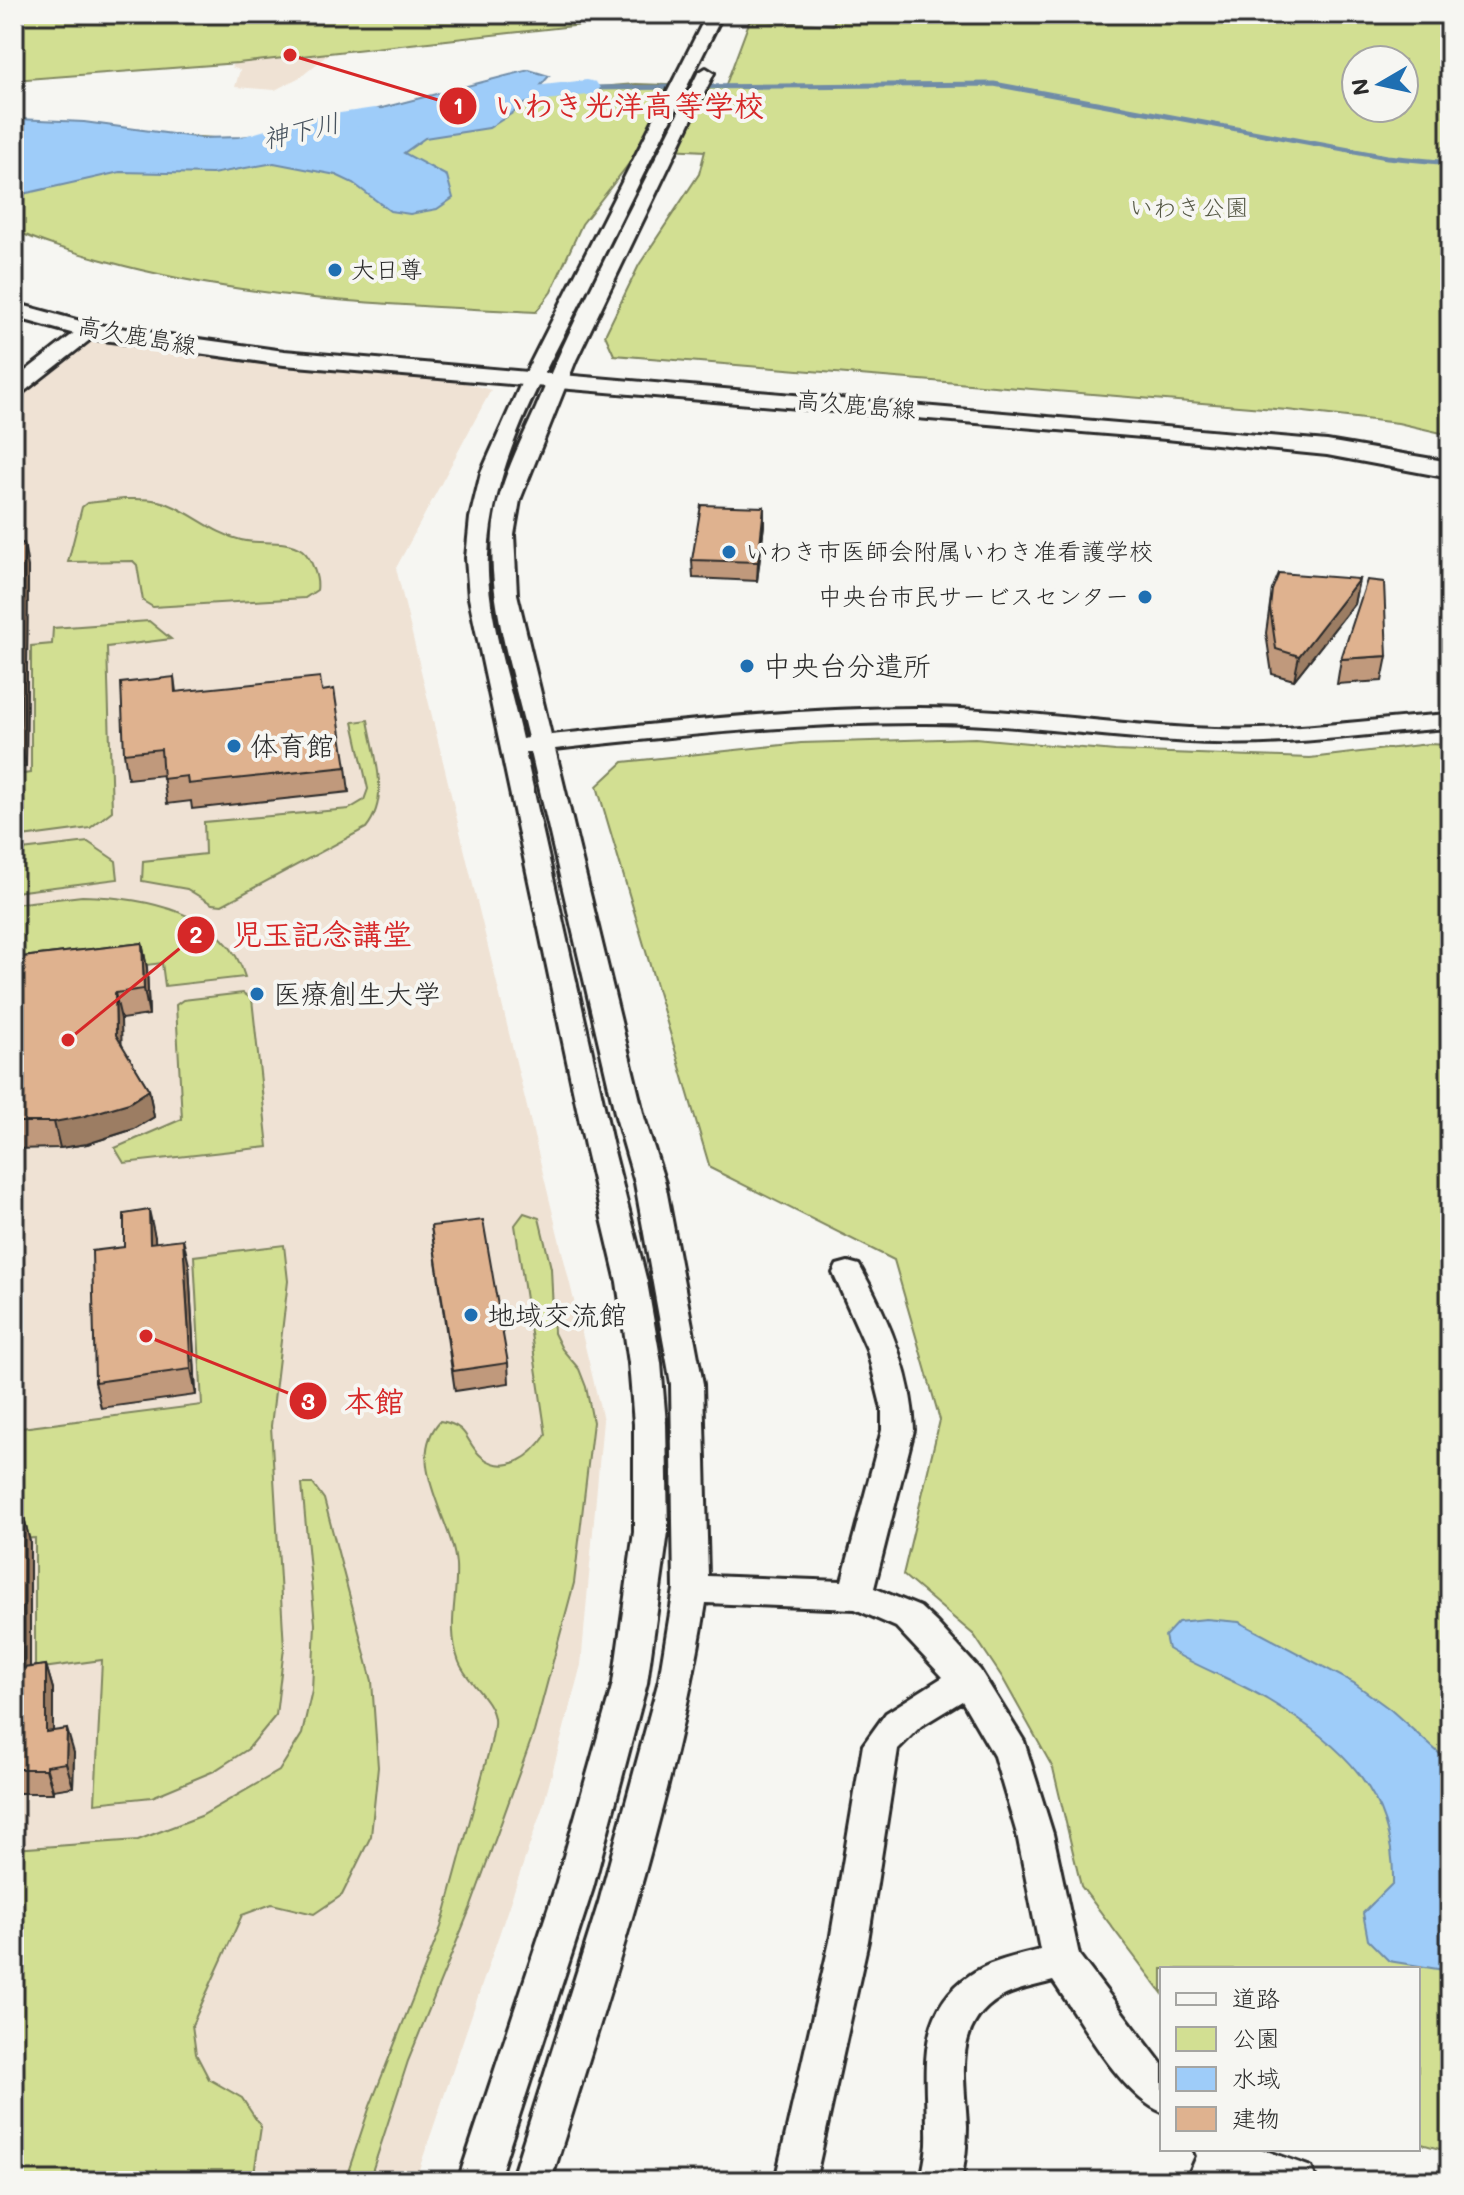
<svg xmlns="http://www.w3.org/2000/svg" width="1464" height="2195" font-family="Mali,'Klee One',sans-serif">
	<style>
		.built { fill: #efe2d4 }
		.green { fill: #d2df92; stroke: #7e855e; stroke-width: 2; fill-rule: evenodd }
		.water { fill: #9eccf9; stroke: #708ca7; stroke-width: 2 }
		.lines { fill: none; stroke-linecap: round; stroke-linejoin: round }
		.stream { stroke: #708ca7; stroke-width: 5 }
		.river { fill: #9eccf9; fill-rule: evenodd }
		.minor-casing { stroke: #2b2b2b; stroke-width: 6 }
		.major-casing { stroke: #2b2b2b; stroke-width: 6 }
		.minor { fill: #f6f6f2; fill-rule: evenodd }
		.major { fill: #f6f6f2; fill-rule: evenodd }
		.wall { fill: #c0997b; stroke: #2b2b2b; stroke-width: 2 }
		.shaded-wall { fill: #9c7d64; stroke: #2b2b2b; stroke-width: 2 }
		.building { fill: #dfb28f; stroke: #2b2b2b; stroke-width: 2 }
		.poi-dot { fill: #1f6fb2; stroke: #f6f6f2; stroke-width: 3 }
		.labels { text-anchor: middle; stroke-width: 8; stroke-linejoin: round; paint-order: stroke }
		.far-park-label { font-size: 24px; fill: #555845; stroke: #f6f6f2 }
		.far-poi-label { font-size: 24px; fill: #2b2b2b; stroke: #f6f6f2; text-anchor: start }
		.far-street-label { font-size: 24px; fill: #2b2b2b; stroke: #f6f6f2 }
		.far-water-label { font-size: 26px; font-style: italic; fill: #48535e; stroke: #f6f6f2 }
		.poi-label { font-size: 28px; fill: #2b2b2b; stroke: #f6f6f2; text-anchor: start }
		.leader { fill: none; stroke: #d62828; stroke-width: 3 }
		.callout-dot { fill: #d62828; stroke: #f6f6f2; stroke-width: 3 }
		.mark-label { font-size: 24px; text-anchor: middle; font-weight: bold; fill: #fff }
		.callout-label { font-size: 30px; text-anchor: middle; font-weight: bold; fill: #d62828; stroke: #f6f6f2; stroke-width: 8; stroke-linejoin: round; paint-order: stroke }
	</style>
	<rect width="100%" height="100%" fill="#f6f6f2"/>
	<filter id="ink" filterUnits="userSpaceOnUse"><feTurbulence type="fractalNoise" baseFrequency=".0125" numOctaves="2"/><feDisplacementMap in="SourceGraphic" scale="16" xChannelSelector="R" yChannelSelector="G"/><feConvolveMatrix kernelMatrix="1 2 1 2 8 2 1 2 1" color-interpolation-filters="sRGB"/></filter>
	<g filter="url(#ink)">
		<g class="built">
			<path d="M 14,14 L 337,47 L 302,76 L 275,90 L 235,87 L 240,70 L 231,67 L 237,59 Z"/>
			<path d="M 93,338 L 443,377 L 491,390 L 396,568 L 603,1420 L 581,1665 L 544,1803 L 415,2181 L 14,2181 L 14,402 Z"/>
		</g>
		<g class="green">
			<path d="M 14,14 L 1450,14 L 1450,435 L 1398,423 L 1287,410 L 614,355 L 605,335 L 639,265 L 699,174 L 705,151 L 650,148 L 635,156 L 582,224 L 551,292 L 536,312 C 392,305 246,300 106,261 C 74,252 44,244 14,230 L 14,165 L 153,134 L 277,142 L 518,102 L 573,89 L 636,84 L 725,87 L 750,20 L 833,25 L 836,16 L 646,18 L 238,63 L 14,80 ZM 1356,60 L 1404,60 L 1404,108 L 1356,108 Z"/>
			<path d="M 124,499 C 139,499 154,498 168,504 C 194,514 213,533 241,540 C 260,545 285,538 302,550 C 312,558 319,579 317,590 L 305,598 L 153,607 L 143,601 L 137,565 L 133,561 L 68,562 L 82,507 L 87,503 Z"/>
			<path d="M 149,621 L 171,639 L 107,647 L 112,811 L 90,828 L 14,838 L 14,775 L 31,773 L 31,646 L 52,644 L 53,628 Z"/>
			<path d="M 368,720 C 374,756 391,797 366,828 L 222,905 L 212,904 L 187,889 L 142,881 L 143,861 L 205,854 L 204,822 L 349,809 L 364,800 L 368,789 L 353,722 Z"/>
			<path d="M 975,738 L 1115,751 L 1310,758 L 1428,744 L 1450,745 L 1450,2152 L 1418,2143 L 1418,1969 L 1162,1969 L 1162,1993 L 1081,1886 L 1053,1768 L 1002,1677 L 974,1635 L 903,1575 L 940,1420 L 894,1260 L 710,1168 L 597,786 L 623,762 L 801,743 Z"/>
			<path d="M 88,842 L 116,861 L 118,879 L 14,892 L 14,851 Z"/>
			<path d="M 82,896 C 141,897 226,911 245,977 L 165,986 L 162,963 L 14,981 L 14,904 Z"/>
			<path d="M 243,993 L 252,999 L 268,1147 L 124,1163 L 115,1148 L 182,1119 L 176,1005 L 183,1000 Z"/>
			<path d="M 524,1213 L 539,1218 L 551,1268 L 554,1333 L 562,1349 L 579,1369 L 586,1387 L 593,1422 L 574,1583 L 534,1732 L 470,1909 L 408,2061 L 369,2181 L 345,2181 L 370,2106 L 441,1927 L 491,1743 C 492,1736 495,1726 494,1719 C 492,1699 466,1681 459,1662 C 446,1627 458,1599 456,1565 C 453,1520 403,1462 440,1421 C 471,1426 464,1442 482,1457 C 507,1476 532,1456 546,1435 L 515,1225 Z"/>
			<path d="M 284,1245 L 288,1281 L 271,1426 L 284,1648 L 276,1715 L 248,1749 L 214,1771 L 152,1797 L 95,1803 L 102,1660 L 35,1669 L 35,1538 L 14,1539 L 14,1429 L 202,1405 L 194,1256 Z"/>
			<path d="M 302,1484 L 313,1484 L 324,1499 L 372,1681 L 378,1767 L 371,1836 L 342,1895 L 314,1914 L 272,1904 L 242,1915 L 192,2025 L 196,2054 L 209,2079 L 242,2098 L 261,2127 L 253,2181 L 14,2181 L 14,1849 L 138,1840 L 201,1816 L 279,1771 L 302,1734 L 312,1690 L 315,1624 Z"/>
		</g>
		<g class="water">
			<path d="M 529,70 L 549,76 L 522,107 L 489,128 L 425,138 L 404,153 L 447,176 L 453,198 L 437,209 L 410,214 L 390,211 L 353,183 L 336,175 L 274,163 L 212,174 L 120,172 L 14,196 L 14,121 L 18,119 L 84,122 L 202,138 L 240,137 L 301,129 Z"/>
			<path d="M 1206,1619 L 1239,1622 L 1354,1683 L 1391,1710 L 1450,1763 L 1450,1971 L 1389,1961 L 1368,1940 L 1363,1913 L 1393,1883 C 1395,1792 1342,1744 1268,1700 C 1236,1680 1200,1669 1168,1649 L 1165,1636 L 1178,1622 Z"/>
		</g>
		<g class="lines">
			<path class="stream" d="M 587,88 L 994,84 L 1387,157 L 1450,163"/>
			<g class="river">
				<path d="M 587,80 L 596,82 L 600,88 L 596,94 L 472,109 L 463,107 L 459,101 L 463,95 L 472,93 Z"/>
				<path d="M 374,108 L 384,110 L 388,116 L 384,122 L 311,134 L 241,154 L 231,152 L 227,146 L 231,140 L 307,118 Z"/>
			</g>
			<defs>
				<g id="minor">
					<path d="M 707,14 L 723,14 C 678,104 633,195 589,285 C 547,370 493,458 488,555 C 485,609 510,684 522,739 L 528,738 C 513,672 488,602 493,534 C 496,489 518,448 536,408 C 584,294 644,185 698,73 L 706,68 L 714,73 L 576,360 L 520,500 L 514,535 L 517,594 L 551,735 C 673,722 796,708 919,708 C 1018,708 1116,726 1215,729 C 1294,732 1371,719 1450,714 L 1450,728 C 1371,733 1293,746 1214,743 C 1115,740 1017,722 918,723 C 796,723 675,736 555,749 L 644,1117 L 665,1183 L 703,1384 L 708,1576 L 842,1581 L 882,1430 L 882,1409 L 867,1349 L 833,1273 L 837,1265 L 848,1262 L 859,1265 C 887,1315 912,1372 914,1430 L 874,1588 L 920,1607 L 937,1623 L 980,1670 L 1024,1741 L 1053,1834 L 1079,1955 L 1162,2064 L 1162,2112 C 1121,2096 1079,2018 1053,1981 C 1036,1986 1015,1989 1000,1998 C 952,2027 965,2078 967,2126 C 967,2145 965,2162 961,2181 L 921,2181 C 923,2169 926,2157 927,2145 C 929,2084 910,2015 970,1975 C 990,1961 1017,1956 1040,1950 L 1017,1834 L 994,1756 L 962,1701 L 921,1726 L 898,1749 L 868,1941 L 815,2181 L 775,2181 L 830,1941 L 863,1745 L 886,1713 L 943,1677 L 896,1627 L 855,1609 L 706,1603 C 674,1800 610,1991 551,2181 L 511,2181 L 599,1902 L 659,1680 L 674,1589 L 671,1384 L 635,1183 L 616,1117 L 531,752 L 525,752 L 614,1151 L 647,1282 L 661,1363 L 666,1424 L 668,1532 L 647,1683 L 593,1888 L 498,2181 L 458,2181 L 555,1888 L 613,1683 L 634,1532 L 634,1424 L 629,1363 L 617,1282 L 586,1151 L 469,598 L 466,558 L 470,518 L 481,473 L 528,368 Z"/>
					<path d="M 89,325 L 96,327 L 99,331 L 96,335 L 21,394 L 14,396 L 14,380 L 82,327 Z"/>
					<path d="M 1194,2149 L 1261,2149 L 1311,2167 L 1317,2181 L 1240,2181 L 1229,2177 L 1227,2181 L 1186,2181 L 1197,2156 Z"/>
				</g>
				<path id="major" d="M 14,303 L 91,324 L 284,351 L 1327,441 L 1450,462 L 1450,478 L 1327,455 L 1166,439 L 284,365 L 89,338 L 14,317 Z"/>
			</defs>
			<use href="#minor" class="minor-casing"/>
			<use href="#major" class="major-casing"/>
			<use href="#minor" class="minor"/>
			<use href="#major" class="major"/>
		</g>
		<g class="wall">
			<path d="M 764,507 L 764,525 L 757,581 L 693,578 L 692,560 Z"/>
			<path d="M 14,544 L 28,567 L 26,767 L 14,768 Z"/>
			<path d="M 1359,579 L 1354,604 L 1294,680 L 1272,674 L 1266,633 L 1272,590 Z"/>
			<path d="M 1387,656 L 1382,681 L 1337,684 L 1341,659 Z"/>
			<path d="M 174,677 L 176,692 L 322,691 L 346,767 L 349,792 L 192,809 L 191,801 L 167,804 L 163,775 L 128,779 L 124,753 Z"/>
			<path d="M 142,943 L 147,968 L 149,1015 L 121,1019 L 121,1044 L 149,1090 L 154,1117 L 134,1129 L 87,1144 L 60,1148 L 14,1149 L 14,958 Z"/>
			<path d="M 431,1226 L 508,1363 L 509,1383 L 455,1391 Z"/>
			<path d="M 155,1237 L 155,1242 L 189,1265 L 196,1395 L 101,1408 L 95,1382 L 124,1247 Z"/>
			<path d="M 24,1517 L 30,1542 L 30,1667 L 46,1665 L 53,1689 L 53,1731 L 74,1753 L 73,1787 L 53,1790 L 53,1793 L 14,1793 L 14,1519 Z"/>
		</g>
		<g class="shaded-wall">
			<path d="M 764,507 L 764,525 L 757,581 L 758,562 Z"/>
			<path d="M 24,543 L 28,567 L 26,767 L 20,742 Z"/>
			<path d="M 1359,579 L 1354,604 L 1294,680 L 1299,656 Z"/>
			<path d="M 142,943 L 147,968 L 149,1015 L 144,989 Z"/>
			<path d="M 115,993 L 121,1019 L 122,1062 L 116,1035 Z"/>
			<path d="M 149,1090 L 154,1117 L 134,1129 L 87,1144 L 60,1148 L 54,1122 Z"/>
			<path d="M 149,1210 L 155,1237 L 156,1269 L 150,1243 Z"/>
			<path d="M 183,1239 L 189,1265 L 196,1395 L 191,1369 Z"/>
			<path d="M 24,1517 L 30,1542 L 30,1693 L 23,1668 Z"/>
			<path d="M 46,1665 L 53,1689 L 53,1756 L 46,1732 Z"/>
			<path d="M 67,1729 L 74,1753 L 73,1787 L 66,1763 Z"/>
			<path d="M 46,1766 L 53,1790 L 53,1793 L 46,1769 Z"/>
		</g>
		<g class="building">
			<path d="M 701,505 L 764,507 L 758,562 L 692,560 Z"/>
			<path d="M 24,543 L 20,742 L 14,742 L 14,544 Z"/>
			<path d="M 1279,573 L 1359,579 L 1299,656 L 1276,649 L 1270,608 L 1272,590 Z"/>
			<path d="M 1367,580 L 1384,582 L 1387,656 L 1341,659 Z"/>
			<path d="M 174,677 L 175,692 L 320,677 L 322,691 L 334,689 L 346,767 L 188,784 L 187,776 L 163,779 L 161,749 L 124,753 L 121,683 Z"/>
			<path d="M 142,943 L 144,989 L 115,993 L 116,1035 L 149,1090 L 129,1103 L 81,1117 L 54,1122 L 14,1122 L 14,958 Z"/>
			<path d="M 149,1210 L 150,1243 L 183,1239 L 191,1369 L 95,1382 L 92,1251 L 124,1247 L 124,1214 Z"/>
			<path d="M 483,1220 L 508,1363 L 453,1371 L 431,1226 Z"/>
			<path d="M 24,1517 L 23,1668 L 46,1665 L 46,1732 L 67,1729 L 66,1763 L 46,1766 L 46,1769 L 14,1769 L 14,1519 Z"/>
		</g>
	</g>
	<g class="poi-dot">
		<circle cx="335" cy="270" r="8"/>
		<circle cx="729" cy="552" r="8"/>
		<circle cx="1145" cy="597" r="8"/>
		<circle cx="747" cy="666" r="8"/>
		<circle cx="234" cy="746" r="8"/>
		<circle cx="257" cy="994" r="8"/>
		<circle cx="471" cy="1315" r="8"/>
	</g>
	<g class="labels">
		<g class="far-park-label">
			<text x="1189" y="216">いわき公園</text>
		</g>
		<g class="far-poi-label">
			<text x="351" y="278">大日尊</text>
			<text x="745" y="560">いわき市医師会附属いわき准看護学校</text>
			<text x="1129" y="605" text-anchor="end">中央台市民サービスセンター</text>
		</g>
		<g class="far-street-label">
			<text transform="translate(137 336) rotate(10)" y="8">高久鹿島線</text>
			<text transform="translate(856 405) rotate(5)" y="8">高久鹿島線</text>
		</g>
		<g class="far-water-label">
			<text transform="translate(301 131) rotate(-13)" y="9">神下川</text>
		</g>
		<g class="poi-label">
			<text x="763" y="676">中央台分遣所</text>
			<text x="250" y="756">体育館</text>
			<text x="273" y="1004">医療創生大学</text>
			<text x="487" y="1325">地域交流館</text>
		</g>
	</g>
	<path class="leader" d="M290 55L458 106M68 1040L196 935M146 1336L308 1401"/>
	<g class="callout-dot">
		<circle cx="290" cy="55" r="8"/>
		<circle cx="68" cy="1040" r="8"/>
		<circle cx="146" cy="1336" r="8"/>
		<circle cx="458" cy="106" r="20"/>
		<circle cx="196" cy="935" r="20"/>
		<circle cx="308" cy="1401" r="20"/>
	</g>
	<g class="mark-label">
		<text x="458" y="114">1</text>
		<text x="196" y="943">2</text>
		<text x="308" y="1410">3</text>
	</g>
	<g class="callout-label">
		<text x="629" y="116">いわき光洋高等学校</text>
		<text x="322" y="945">児玉記念講堂</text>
		<text x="374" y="1412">本館</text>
	</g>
	<rect width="1464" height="2195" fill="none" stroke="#f6f6f2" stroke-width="48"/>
	<rect x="24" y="24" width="1416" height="2147" fill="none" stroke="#2b2b2b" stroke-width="3" filter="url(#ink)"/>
	<rect x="1160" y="1967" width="260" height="184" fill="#f6f6f2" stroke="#a5a5a2" stroke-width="2"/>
	<rect x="1176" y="1993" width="40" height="12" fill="#f6f6f2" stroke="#a5a5a2" stroke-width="2"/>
	<text x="1232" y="2007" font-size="24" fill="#2b2b2b">道路</text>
	<rect x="1176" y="2027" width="40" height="24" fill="#d2df92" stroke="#a5a5a2" stroke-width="2"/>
	<text x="1232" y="2047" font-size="24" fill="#2b2b2b">公園</text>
	<rect x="1176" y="2067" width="40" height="24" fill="#9eccf9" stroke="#a5a5a2" stroke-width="2"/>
	<text x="1232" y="2087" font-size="24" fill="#2b2b2b">水域</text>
	<rect x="1176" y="2107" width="40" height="24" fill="#dfb28f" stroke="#a5a5a2" stroke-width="2"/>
	<text x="1232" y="2127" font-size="24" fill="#2b2b2b">建物</text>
	<g transform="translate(1380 84) rotate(261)"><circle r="38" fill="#f6f6f2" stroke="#a5a5a2" stroke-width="2"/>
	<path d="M0-6L14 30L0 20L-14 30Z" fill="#1f6fb2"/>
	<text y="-12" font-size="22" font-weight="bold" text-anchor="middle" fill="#2b2b2b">N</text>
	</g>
</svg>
